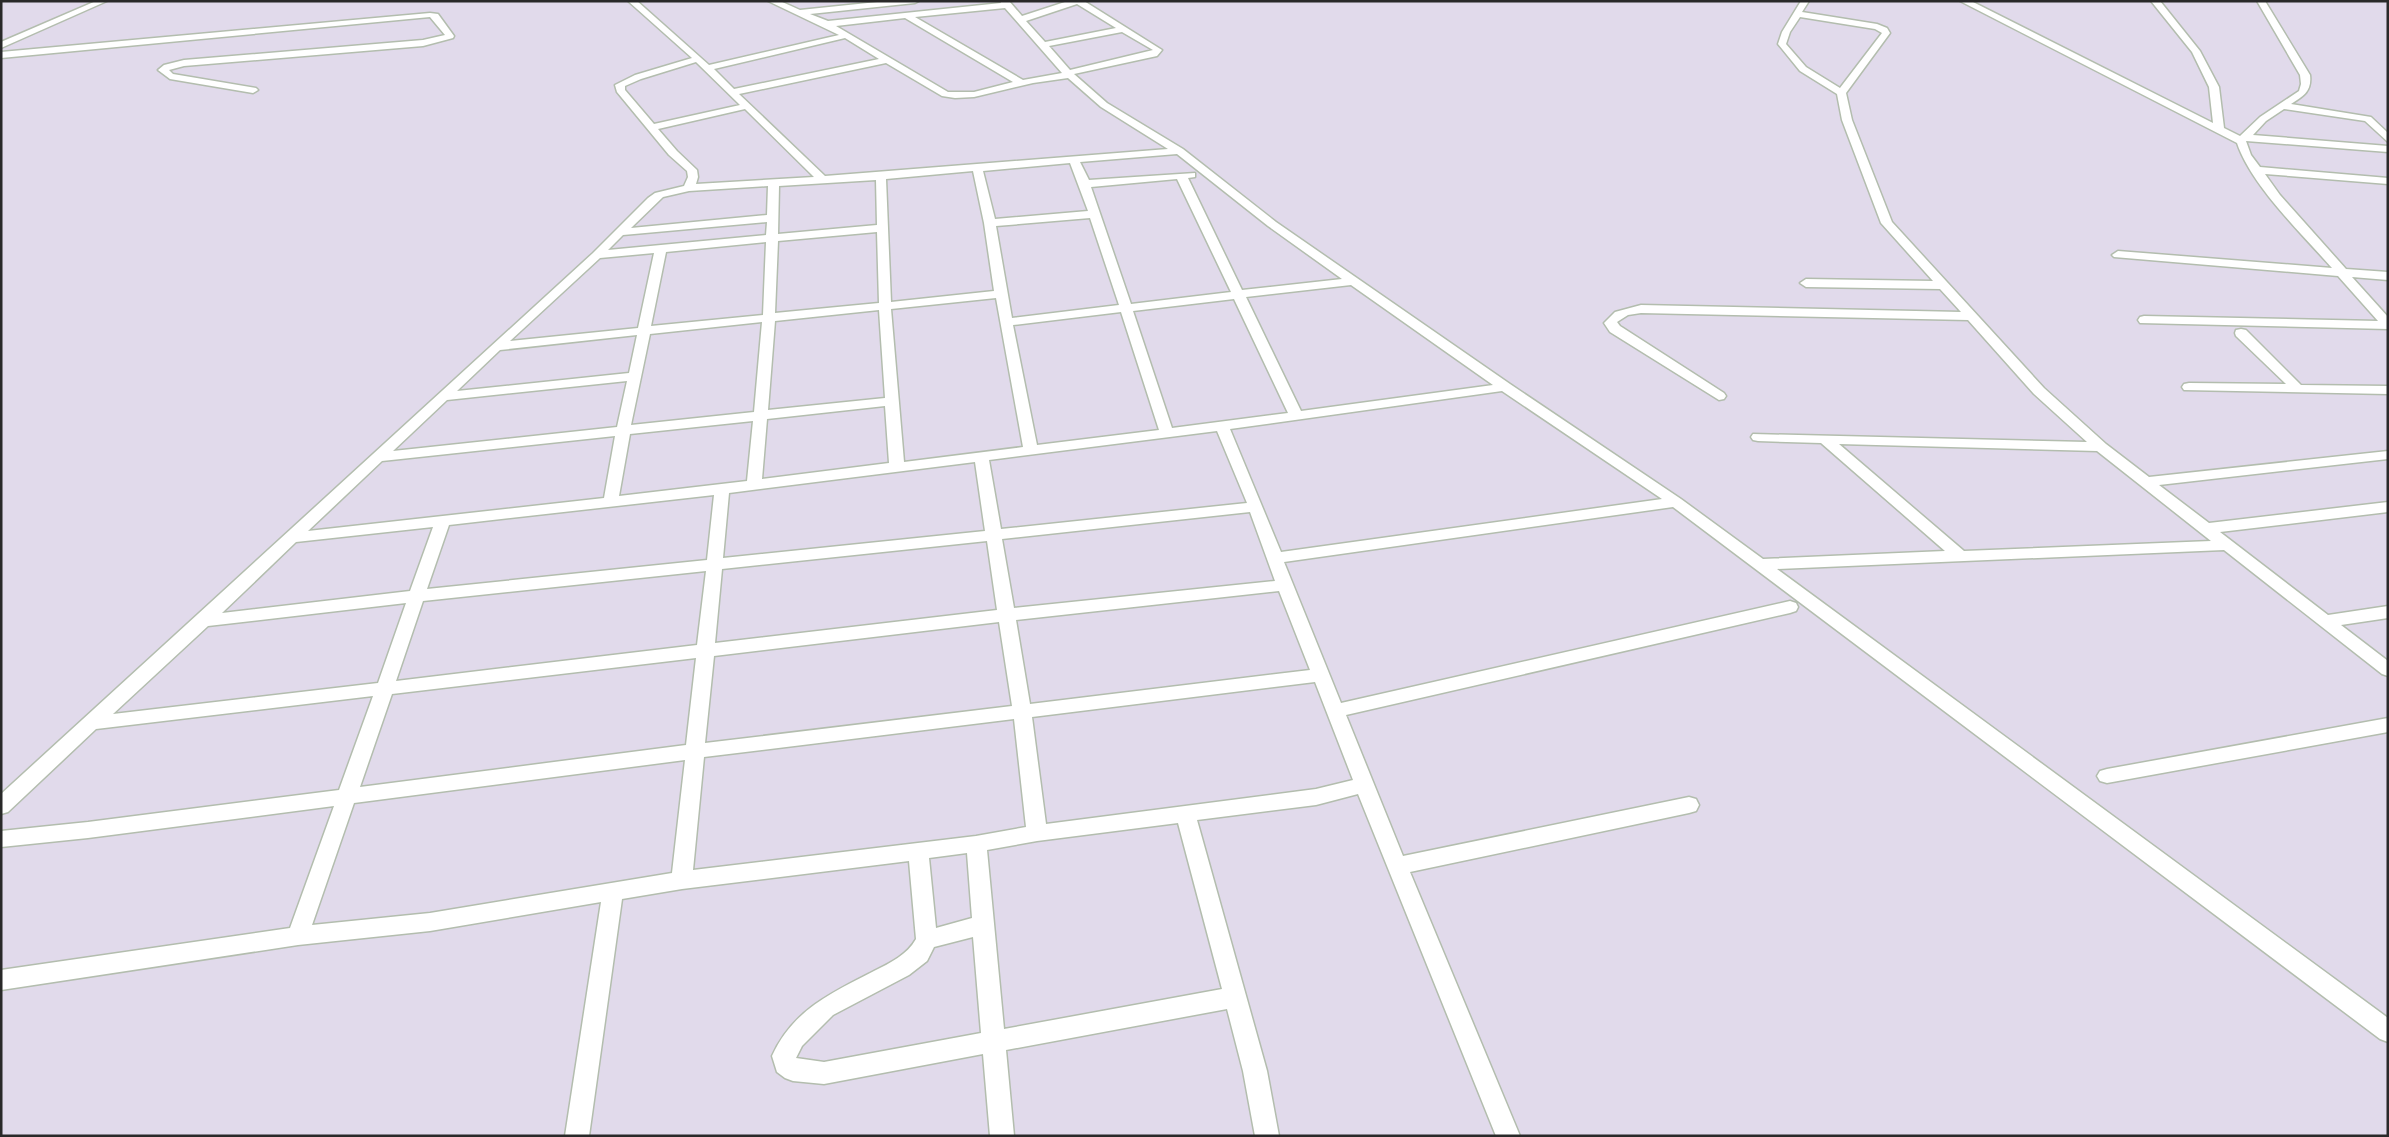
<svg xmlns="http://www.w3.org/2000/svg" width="2389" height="1137" font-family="'DM Sans',sans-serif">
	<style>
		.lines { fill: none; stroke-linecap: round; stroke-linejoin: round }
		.minor-casing { stroke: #b3bdae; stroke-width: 3 }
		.minor { fill: #fff; fill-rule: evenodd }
	</style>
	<rect width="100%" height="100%" fill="#e1daeb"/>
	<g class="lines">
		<defs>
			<g id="minor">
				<path d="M 96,1 L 107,1 L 1,48 L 1,42 Z"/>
				<path d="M 628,1 L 637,1 L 709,65 L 839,35 L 768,1 L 780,1 L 800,10 L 887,1 L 919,1 L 915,3 L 810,14 L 828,21 L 1001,3 L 1000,1 L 1009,1 L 1022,16 L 1068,1 L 1084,1 L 1162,50 L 1157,56 L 1074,74 L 1107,103 L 1183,149 L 1276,222 L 1510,384 L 1681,499 L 1763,559 L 1945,551 L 1821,443 L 1758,441 L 1753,440 L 1751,437 L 1753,434 L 2087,442 L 2034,394 L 1968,320 L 1641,313 L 1628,315 L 1617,322 L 1620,326 L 1724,393 L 1726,396 L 1724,399 L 1719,400 L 1610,332 L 1604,323 L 1615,312 L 1641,305 L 1961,312 L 1940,289 L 1806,287 L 1800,283 L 1806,279 L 1933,281 L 1881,223 L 1842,120 L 1837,94 L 1800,71 L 1778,44 L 1782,32 L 1801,1 L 1809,1 L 1802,12 L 1877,24 L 1887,28 L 1890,33 L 1846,93 L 1852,120 L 1892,222 L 2044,388 L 2106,444 L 2149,477 L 2388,451 L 2388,459 L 2159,485 L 2209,523 L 2388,502 L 2388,512 L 2220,532 L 2328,615 L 2388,606 L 2388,618 L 2341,625 L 2388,661 L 2388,676 L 2382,674 L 2224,550 L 1777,569 L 2388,1018 L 2388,1042 L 2380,1039 L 1673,507 L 1284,562 L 1341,703 L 1790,601 L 1796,603 L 1798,607 L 1796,611 L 1790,613 L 1346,715 L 1403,856 L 1689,797 L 1696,799 L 1699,805 L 1696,811 L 1689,813 L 1410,872 L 1520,1136 L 1496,1136 L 1358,794 L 1316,805 L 1197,820 L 1267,1071 L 1279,1136 L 1255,1136 L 1243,1071 L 1227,1009 L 1006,1050 L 1014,1136 L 990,1136 L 983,1054 L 824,1084 L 793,1081 L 785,1078 L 777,1072 L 772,1056 C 793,1010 831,993 874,971 C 890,963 907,955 916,939 L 909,861 L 682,889 L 622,899 L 589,1136 L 565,1136 L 601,902 L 430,931 L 298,945 L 1,990 L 1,970 L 290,928 L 334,806 L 88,838 L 1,847 L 1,831 L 88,822 L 339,790 L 373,696 L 96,729 L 8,812 L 1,814 L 1,794 L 593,253 L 648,198 L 655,193 L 684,186 L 688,177 L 687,171 L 669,155 L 617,92 L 615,85 L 635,75 L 692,58 ZM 1077,4 L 1116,28 L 1045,42 L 1026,21 ZM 1005,8 L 1062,73 L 1023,80 L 915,17 ZM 1800,17 L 1875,29 L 1882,33 L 1840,88 L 1806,67 L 1786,44 L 1790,32 ZM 905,18 L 1013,82 L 974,92 L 948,92 L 836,26 ZM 1122,32 L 1153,50 L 1070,70 L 1049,46 ZM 845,38 L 879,59 L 734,89 L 714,69 ZM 696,62 L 740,105 L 654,124 L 625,90 L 625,86 L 641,79 ZM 886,63 L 942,96 L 955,98 L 974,97 L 1033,83 L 1068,78 L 1101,107 L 1168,149 L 825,176 L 739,94 ZM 745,109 L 814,177 L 696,184 L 698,177 L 697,170 L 677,151 L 658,129 ZM 1177,154 L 1268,226 L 1342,279 L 1242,290 L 1188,178 L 1195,177 L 1195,173 L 1089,180 L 1080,162 ZM 1070,163 L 1088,211 L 995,219 L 983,171 ZM 973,171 L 984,223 L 994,291 L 891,302 L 886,179 ZM 1177,179 L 1231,292 L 1131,304 L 1091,187 ZM 876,180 L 877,225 L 778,234 L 779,186 ZM 768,186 L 767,215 L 631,228 L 663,197 L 689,191 ZM 1090,218 L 1119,305 L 1012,318 L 996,226 ZM 767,222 L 766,235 L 608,250 L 623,235 ZM 877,232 L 879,303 L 775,313 L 778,241 ZM 766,242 L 763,315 L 651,326 L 666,252 ZM 654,253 L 638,328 L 510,341 L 600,258 ZM 1351,285 L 1493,385 L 1301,411 L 1246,297 ZM 996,298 L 1023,447 L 904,462 L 891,309 ZM 1234,299 L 1288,413 L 1172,428 L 1133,311 ZM 879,310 L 885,398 L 768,410 L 775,321 ZM 1121,312 L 1159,430 L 1037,445 L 1013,325 ZM 762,322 L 754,412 L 631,425 L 650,334 ZM 637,335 L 629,373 L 457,391 L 500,350 ZM 627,381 L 617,427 L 393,451 L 447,400 ZM 1502,391 L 1662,499 L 1281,552 L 1230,429 ZM 885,406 L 889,463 L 762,479 L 767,419 ZM 753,421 L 747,481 L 619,496 L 630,434 ZM 1217,431 L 1247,503 L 1001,529 L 989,460 ZM 615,436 L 604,498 L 308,531 L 382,461 ZM 1839,444 L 2097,451 L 2211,541 L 1964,551 ZM 975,462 L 985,531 L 723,558 L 729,493 ZM 714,495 L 707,560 L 427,589 L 449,525 ZM 1250,512 L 1275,581 L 1014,608 L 1002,539 ZM 433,527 L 410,591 L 222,613 L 296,542 ZM 987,541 L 997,610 L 715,643 L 722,569 ZM 706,571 L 697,645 L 396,681 L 423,601 ZM 1279,591 L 1310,670 L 1030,704 L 1016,620 ZM 406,603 L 378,683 L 113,714 L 208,626 ZM 999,622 L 1012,706 L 705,743 L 714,656 ZM 696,658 L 686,745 L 360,787 L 392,694 ZM 1315,682 L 1353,780 L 1316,789 L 1046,824 L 1032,717 ZM 1014,719 L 1026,827 L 976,836 L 693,870 L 704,757 ZM 685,760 L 672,873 L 430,913 L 312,925 L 354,803 ZM 1178,823 L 1222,989 L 1004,1029 L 987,850 L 1037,841 ZM 967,853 L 972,918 L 936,928 L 929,858 ZM 973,937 L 981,1033 L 824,1062 L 796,1058 L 802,1046 L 833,1015 L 909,975 L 927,961 L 934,947 Z"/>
				<path d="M 1960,1 L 1971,1 L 2213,123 L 2209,87 L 2192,52 L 2151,1 L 2160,1 L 2200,51 L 2219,87 L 2224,128 L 2240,136 L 2260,117 L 2299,91 L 2301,84 L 2300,75 L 2257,1 L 2265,1 L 2310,75 C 2312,91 2304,96 2291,104 L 2371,117 L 2388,133 L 2388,142 L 2365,121 L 2284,109 L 2266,121 L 2253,135 L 2388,146 L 2388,152 L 2246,141 L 2251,155 L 2260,167 L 2388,178 L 2388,184 L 2265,174 L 2280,195 L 2346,269 L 2388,272 L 2388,280 L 2352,277 L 2388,317 L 2388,329 L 2140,323 L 2138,320 L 2140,317 L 2144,316 L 2378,321 L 2338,276 L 2114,257 L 2112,255 L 2118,251 L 2332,268 C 2302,234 2251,185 2237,143 Z"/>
				<path d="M 430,13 L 438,14 L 454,36 L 453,38 L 423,46 L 184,66 L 169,70 L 173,74 L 256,88 L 258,90 L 253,93 L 170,79 L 158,70 L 164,65 L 184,60 L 423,40 L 445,35 L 430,17 L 1,58 L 1,52 Z"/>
				<path d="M 2241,329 L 2246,330 L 2301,385 L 2388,386 L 2388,394 L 2184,390 L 2182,387 L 2184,384 L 2189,383 L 2286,384 L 2236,336 L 2235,333 L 2236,330 Z"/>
				<path d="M 2388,718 L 2388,732 L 2107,783 L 2100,781 L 2097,776 L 2100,771 L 2107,769 Z"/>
			</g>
		</defs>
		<use href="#minor" class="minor-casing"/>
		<use href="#minor" class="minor"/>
	</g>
	<rect width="2389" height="1137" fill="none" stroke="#292929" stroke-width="5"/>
</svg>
